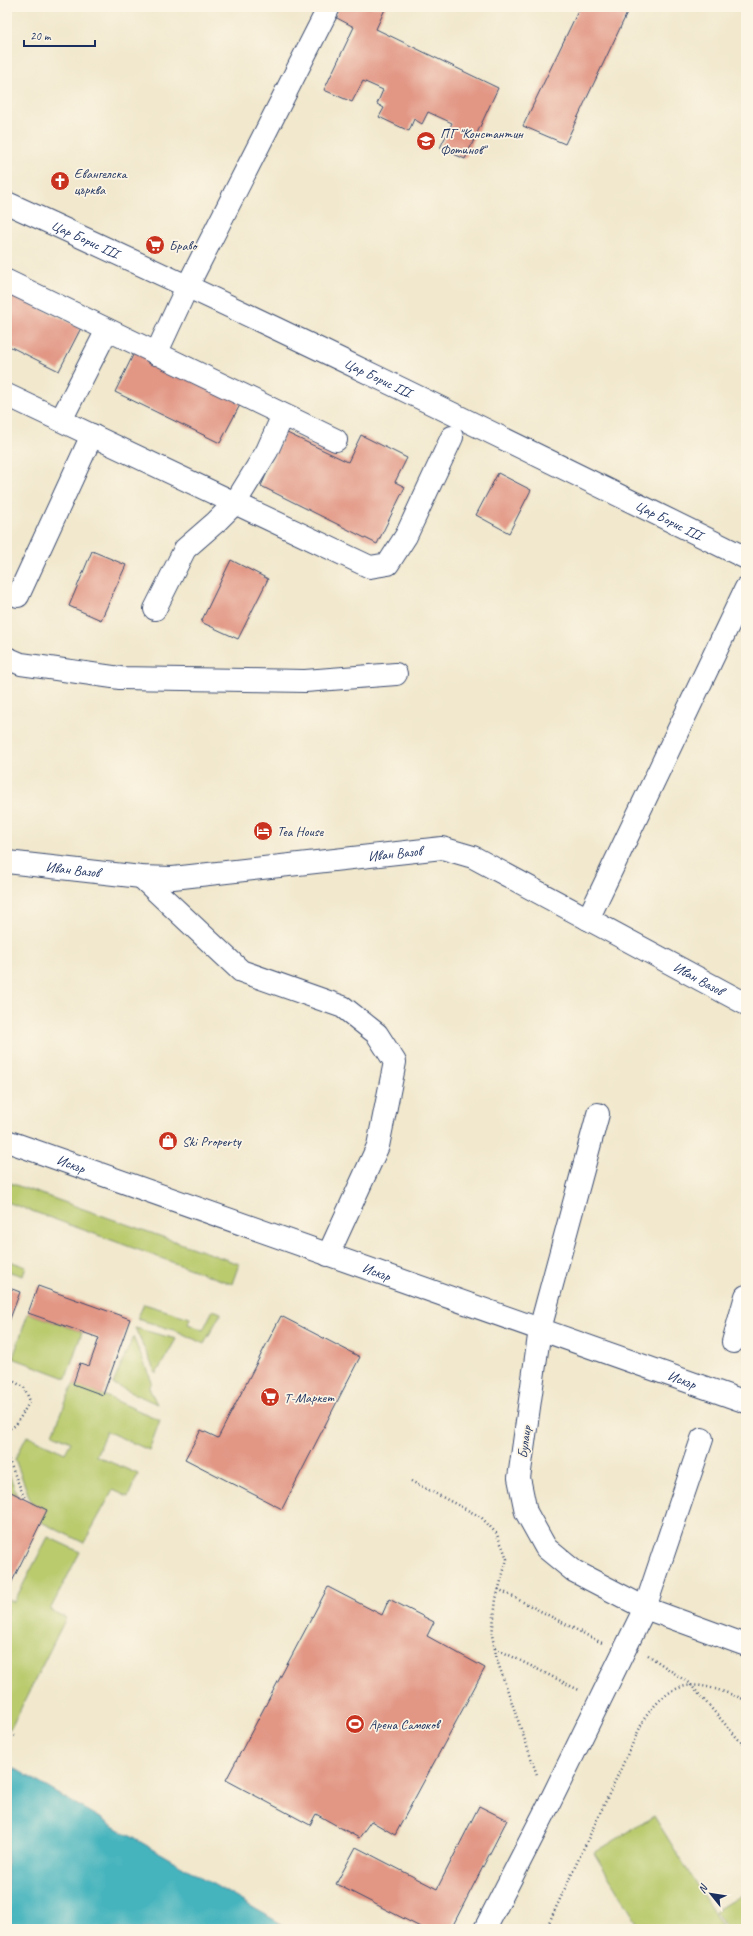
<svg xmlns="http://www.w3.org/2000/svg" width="753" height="1936" font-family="Caveat,sans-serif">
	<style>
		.green { fill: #bacb6e; stroke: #6a7d66 }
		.water { fill: #44b4bd; stroke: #30728e }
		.building { fill: #e29684 }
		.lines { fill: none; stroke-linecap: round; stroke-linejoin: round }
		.minor-casing { stroke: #3b4b6f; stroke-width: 24 }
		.major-casing { stroke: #3b4b6f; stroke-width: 24 }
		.path { stroke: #3b4b6f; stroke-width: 2.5; stroke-dasharray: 1 3; stroke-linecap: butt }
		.minor { stroke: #fff; stroke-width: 22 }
		.major { stroke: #fff; stroke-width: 22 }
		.labels { text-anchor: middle; stroke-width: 3.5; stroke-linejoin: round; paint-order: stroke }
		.poi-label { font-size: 14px; fill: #1b2f5e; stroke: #fcf5e5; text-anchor: start }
		.street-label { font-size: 14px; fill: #1b2f5e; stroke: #fcf5e5 }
	</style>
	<rect width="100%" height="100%" fill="#fcf5e5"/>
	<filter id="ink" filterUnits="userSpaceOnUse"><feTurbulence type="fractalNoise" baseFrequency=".025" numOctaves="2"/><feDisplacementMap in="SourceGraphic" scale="8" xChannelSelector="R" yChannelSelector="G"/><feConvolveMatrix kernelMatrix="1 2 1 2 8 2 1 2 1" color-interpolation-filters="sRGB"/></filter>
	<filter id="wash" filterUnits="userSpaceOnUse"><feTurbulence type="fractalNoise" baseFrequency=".012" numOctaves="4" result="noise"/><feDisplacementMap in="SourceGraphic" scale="16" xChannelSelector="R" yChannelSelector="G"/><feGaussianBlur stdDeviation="0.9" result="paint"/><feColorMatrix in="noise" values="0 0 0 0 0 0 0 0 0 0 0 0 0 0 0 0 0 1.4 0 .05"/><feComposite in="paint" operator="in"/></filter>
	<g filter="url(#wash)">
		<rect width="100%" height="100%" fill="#f1e8cd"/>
		<g class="green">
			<path d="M 7,1182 L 239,1264 L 232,1284 L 7,1202 Z"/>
			<path d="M 7,1260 L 26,1267 L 23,1276 L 7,1271 Z"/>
			<path d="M 144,1304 L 190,1318 L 188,1324 L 203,1330 L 213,1310 L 221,1313 L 204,1344 L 177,1331 L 137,1319 Z"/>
			<path d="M 28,1313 L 82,1332 L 66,1378 L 13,1358 Z"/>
			<path d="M 135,1328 L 176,1339 L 156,1374 Z"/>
			<path d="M 133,1337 L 152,1382 L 149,1388 L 157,1404 L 113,1384 Z"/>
			<path d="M 73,1384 L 103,1395 L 160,1420 L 149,1450 L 106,1431 L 96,1456 L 138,1474 L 128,1497 L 113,1490 L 84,1543 L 41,1522 L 47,1510 L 31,1502 L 15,1459 L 27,1436 L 65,1453 L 71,1442 L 53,1434 Z"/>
			<path d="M 7,1469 L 17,1495 L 7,1490 Z"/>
			<path d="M 48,1537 L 80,1552 L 50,1610 L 66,1618 L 11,1728 L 7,1729 L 7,1599 L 14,1602 Z"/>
			<path d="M 654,1816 L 722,1926 L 716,1929 L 641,1929 L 594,1853 Z"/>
			<path d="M 746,1892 L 746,1929 L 727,1929 L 715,1911 Z"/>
		</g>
		<path class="water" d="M 7,1764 L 290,1929 L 7,1929 Z"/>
		<g id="blocks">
			<g class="building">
				<path d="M 339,7 L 386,7 L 376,29 L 498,88 L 465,159 L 440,148 L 452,123 L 428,112 L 422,124 L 414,119 L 409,131 L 379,117 L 384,108 L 377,104 L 383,90 L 363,81 L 352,102 L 324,90 L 354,27 L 335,17 Z"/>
				<path d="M 580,7 L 630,7 L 565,144 L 523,126 Z"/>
				<path d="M 7,292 L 81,328 L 59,371 L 7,345 Z"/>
				<path d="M 135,351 L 241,403 L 220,443 L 115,392 Z"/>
				<path d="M 285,432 L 348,462 L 361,435 L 407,458 L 395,482 L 405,487 L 377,544 L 261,486 Z"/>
				<path d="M 498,473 L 531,490 L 509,533 L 476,515 Z"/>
				<path d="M 92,551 L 126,565 L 101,620 L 69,606 Z"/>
				<path d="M 231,560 L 268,579 L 238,639 L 201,622 Z"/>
				<path d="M 38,1286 L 130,1319 L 103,1395 L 73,1384 L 80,1363 L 89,1366 L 99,1338 L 28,1313 Z"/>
				<path d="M 7,1287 L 20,1292 L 7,1327 Z"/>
				<path d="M 281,1316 L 360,1357 L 282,1509 L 185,1459 L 201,1430 L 218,1438 Z"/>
				<path d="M 7,1490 L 47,1510 L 7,1592 Z"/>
				<path d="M 328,1587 L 382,1615 L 389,1599 L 434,1622 L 427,1636 L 485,1668 L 395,1835 L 371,1821 L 359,1838 L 316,1814 L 310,1825 L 226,1780 Z"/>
				<path d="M 479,1806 L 507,1820 L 451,1929 L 424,1929 L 336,1884 L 356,1847 L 437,1889 Z"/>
			</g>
		</g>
	</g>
	<g filter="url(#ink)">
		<use href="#blocks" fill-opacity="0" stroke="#3b4b6f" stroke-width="1"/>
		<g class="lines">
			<defs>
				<g id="minor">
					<path id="s1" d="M 7,203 C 256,316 501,437 746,558"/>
					<path d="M 7,281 L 336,440"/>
					<path d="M 156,354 L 188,285 L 329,7"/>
					<path d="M 7,395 L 370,567 L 388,564 L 406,536 L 452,437"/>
					<path d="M 61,420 L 107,330"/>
					<path d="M 18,596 L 92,435"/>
					<path d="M 155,609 L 185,549 L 216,522 L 235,503 L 267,451 L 283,415"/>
					<path d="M 7,658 L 21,664 L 120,678 L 305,681 L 396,674"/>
					<path id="s2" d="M 7,862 L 141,877 L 173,878 L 442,848 L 473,857 L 746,1004"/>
					<path d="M 141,877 L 241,971 L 343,1007 L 377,1034 L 395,1062 L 378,1146 L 328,1255"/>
					<path d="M 588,919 L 746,588"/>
					<path d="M 598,1114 L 540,1329 L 519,1478 L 526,1512 L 546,1548 L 574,1571 L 645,1608 L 746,1645"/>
					<path d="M 733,1342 L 746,1296"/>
					<path d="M 485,1929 L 548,1806 L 645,1608 L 702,1439"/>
				</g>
				<g id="major">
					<path id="s3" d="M 7,1141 L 746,1402"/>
				</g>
			</defs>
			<use href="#minor" class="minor-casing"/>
			<use href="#major" class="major-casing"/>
			<g class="path">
				<path d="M 7,1378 L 24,1387 L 30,1401 L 16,1425 L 7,1430"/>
				<path d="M 7,1456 L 25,1499"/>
				<path d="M 411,1481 L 481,1517 L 496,1533 L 503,1548 L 507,1559 L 496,1599 L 492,1635 L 497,1660 L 537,1775"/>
				<path d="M 498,1589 L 602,1643"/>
				<path d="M 495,1648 L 579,1690"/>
				<path d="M 648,1655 L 690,1684 L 746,1748"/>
				<path d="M 7,1733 L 15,1736"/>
				<path d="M 546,1929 L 644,1719 C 677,1673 699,1682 746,1700"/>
			</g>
			<use href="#minor" class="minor"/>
			<use href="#major" class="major"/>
		</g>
	</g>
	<defs>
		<symbol id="school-disc" viewBox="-11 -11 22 22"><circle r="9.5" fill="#c8321e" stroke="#fcf5e5"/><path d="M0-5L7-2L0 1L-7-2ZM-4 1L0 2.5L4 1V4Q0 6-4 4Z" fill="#fff"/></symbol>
		<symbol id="church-disc" viewBox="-11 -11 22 22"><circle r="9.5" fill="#c8321e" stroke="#fcf5e5"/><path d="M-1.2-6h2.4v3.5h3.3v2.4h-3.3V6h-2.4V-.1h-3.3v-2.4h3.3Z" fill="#fff"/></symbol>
		<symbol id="supermarket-disc" viewBox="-11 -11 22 22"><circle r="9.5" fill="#c8321e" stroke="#fcf5e5"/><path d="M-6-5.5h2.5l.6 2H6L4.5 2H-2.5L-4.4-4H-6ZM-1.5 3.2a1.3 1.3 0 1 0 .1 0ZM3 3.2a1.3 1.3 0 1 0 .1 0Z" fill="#fff"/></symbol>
		<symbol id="hotel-disc" viewBox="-11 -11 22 22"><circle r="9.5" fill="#c8321e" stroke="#fcf5e5"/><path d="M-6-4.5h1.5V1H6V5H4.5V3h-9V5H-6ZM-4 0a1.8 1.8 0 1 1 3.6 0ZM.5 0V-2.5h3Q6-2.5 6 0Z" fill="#fff"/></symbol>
		<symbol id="shop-disc" viewBox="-11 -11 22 22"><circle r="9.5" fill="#c8321e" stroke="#fcf5e5"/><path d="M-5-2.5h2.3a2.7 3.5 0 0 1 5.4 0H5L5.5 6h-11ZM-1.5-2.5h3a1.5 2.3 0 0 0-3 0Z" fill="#fff"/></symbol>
		<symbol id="stadium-disc" viewBox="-11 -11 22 22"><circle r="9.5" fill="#c8321e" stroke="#fcf5e5"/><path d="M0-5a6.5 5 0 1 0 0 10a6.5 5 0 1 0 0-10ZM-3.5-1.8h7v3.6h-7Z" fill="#fff"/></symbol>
	</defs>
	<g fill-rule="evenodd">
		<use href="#school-disc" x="415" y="130" width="22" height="22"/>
		<use href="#church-disc" x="49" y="170" width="22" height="22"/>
		<use href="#supermarket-disc" x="144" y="234" width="22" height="22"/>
		<use href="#hotel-disc" x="252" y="820" width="22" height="22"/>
		<use href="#shop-disc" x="157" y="1130" width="22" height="22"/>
		<use href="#supermarket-disc" x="259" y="1386" width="22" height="22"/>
		<use href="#stadium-disc" x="344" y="1713" width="22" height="22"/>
	</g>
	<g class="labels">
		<g class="poi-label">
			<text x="440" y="138">ПГ "Константин<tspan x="440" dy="16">Фотинов"</tspan></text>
			<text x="74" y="178">Евангелска<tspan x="74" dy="16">църква</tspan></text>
			<text x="169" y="250">Браво</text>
			<text x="277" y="836">Tea House</text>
			<text x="182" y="1146">Ski Property</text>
			<text x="284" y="1402">Т-Маркет</text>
			<text x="369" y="1729">Арена Самоков</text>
		</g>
		<g class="street-label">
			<text dy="5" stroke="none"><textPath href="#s1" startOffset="86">Цар Борис III</textPath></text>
			<text dy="5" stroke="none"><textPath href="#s1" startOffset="410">Цар Борис III</textPath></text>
			<text dy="5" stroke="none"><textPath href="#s1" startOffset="734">Цар Борис III</textPath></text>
			<text dy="5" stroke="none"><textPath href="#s2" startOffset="390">Иван Вазов</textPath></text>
			<text dy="5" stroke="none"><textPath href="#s2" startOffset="66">Иван Вазов</textPath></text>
			<text dy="5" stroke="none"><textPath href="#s2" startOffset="726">Иван Вазов</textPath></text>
			<text dy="5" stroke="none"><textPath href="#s3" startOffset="68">Искър</textPath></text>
			<text dy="5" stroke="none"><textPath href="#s3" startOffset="392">Искър</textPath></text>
			<text dy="5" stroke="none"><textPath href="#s3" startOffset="716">Искър</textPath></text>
			<text transform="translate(524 1442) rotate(-82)" y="5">Булаир</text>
		</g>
	</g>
	<rect width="753" height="1936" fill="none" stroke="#fcf5e5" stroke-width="24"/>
	<g transform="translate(711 1894) rotate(300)" stroke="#fcf5e5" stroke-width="3" paint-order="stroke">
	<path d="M0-3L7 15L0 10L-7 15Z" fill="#1b2f5e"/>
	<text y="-6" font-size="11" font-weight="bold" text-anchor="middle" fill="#1b2f5e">N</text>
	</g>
	<path d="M24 40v6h71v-6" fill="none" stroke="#1b2f5e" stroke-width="2"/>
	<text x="30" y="40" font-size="12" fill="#1b2f5e" stroke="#fcf5e5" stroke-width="3" paint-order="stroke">20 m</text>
</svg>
